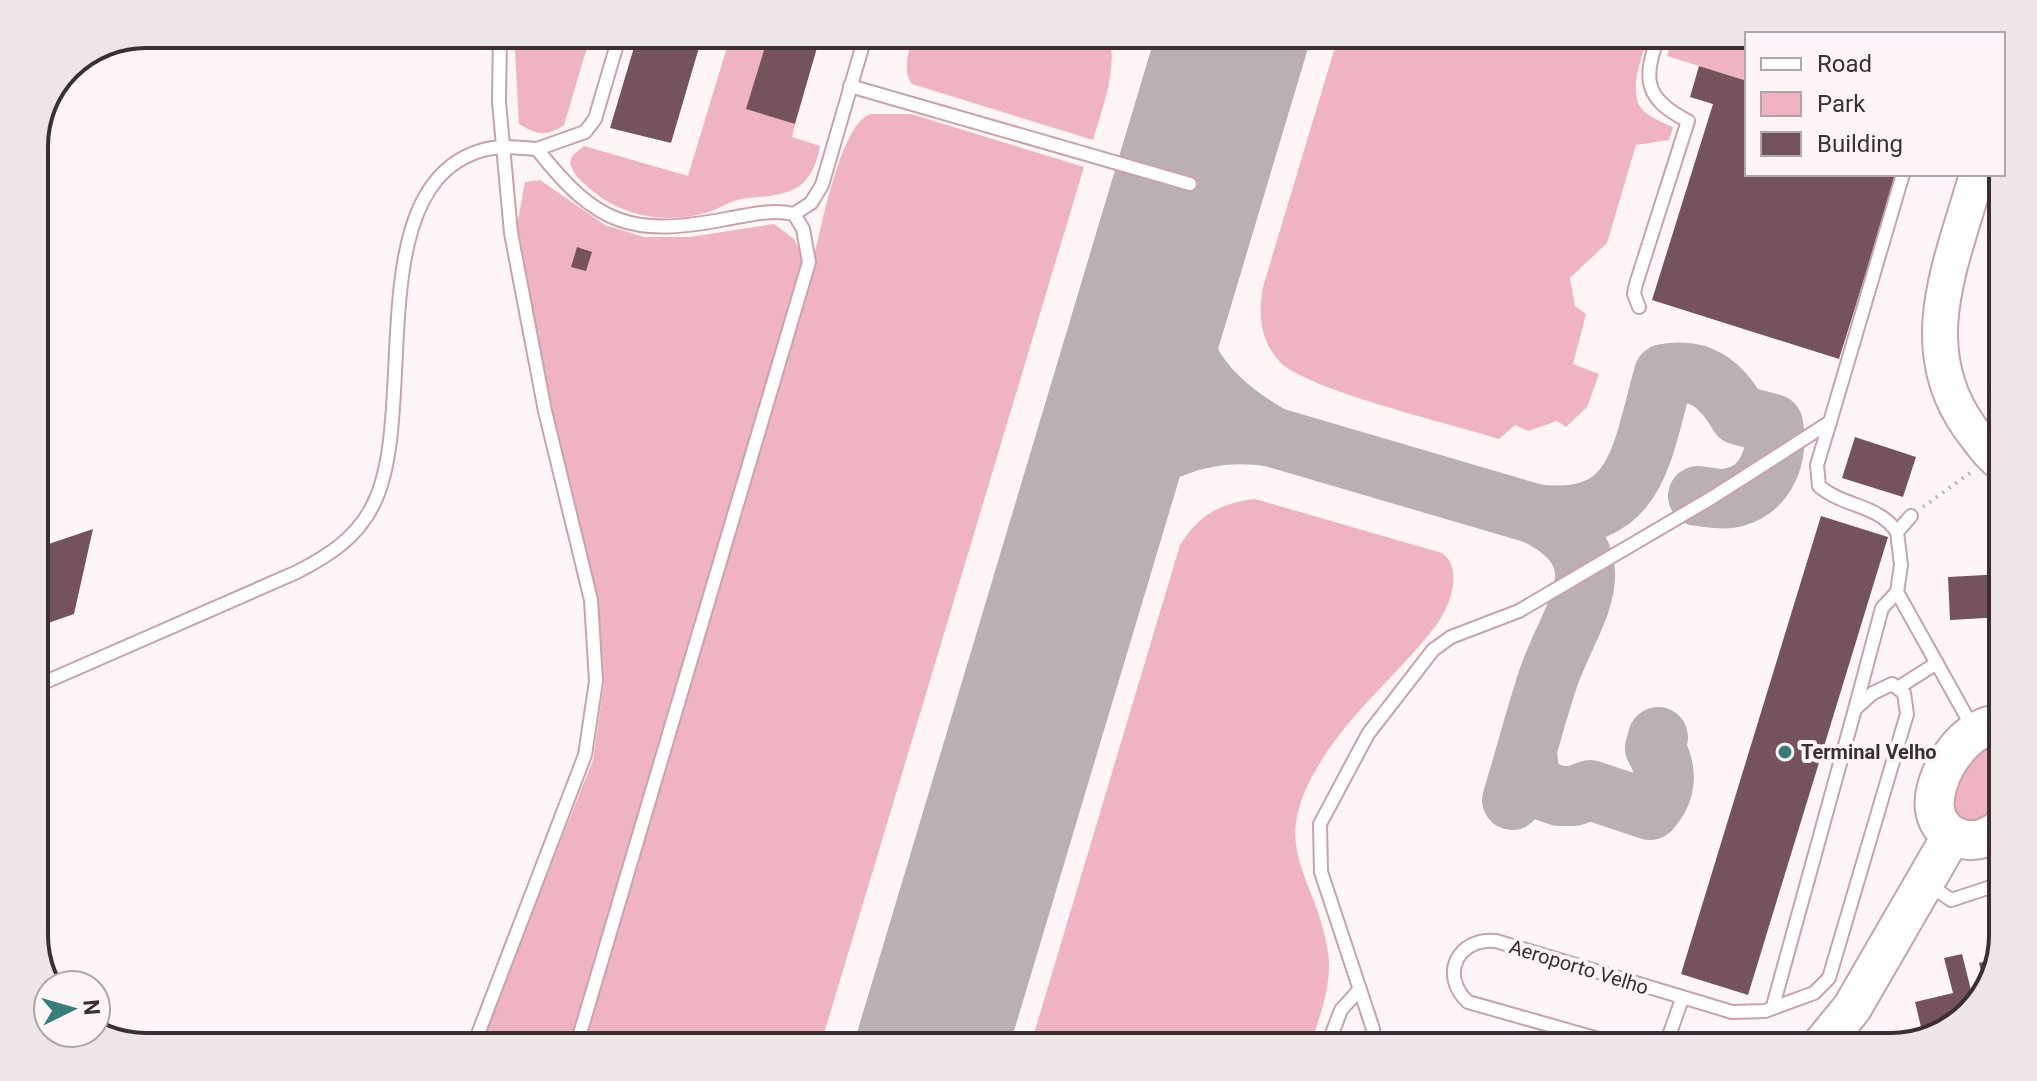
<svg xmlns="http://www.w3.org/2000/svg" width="2037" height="1081" font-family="Roboto,sans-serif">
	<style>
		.green { fill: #efb3c2 }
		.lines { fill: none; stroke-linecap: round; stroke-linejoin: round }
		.taxiway { stroke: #baafb1; stroke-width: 60 }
		.runway { stroke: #baafb1; stroke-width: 150 }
		.building { fill: #75535c }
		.lane-casing { stroke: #c9a3ac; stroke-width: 16 }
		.secondary-casing { stroke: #c9a3ac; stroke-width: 38 }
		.primary-casing { stroke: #c9a3ac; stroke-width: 42 }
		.path { stroke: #bcb2b4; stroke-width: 4; stroke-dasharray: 2 6; stroke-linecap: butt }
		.lane { stroke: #fff; stroke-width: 12 }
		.secondary { stroke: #fff; stroke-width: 34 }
		.primary { stroke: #fff; stroke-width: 38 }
		.poi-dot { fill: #357e7d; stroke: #fdf5f6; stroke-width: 3 }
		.labels { text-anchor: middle; stroke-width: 8; stroke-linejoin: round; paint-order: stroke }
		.poi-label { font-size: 20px; font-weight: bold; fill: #3d2e32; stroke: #fdf5f6; text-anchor: start }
		.street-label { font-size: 20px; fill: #3d2e32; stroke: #fdf5f6 }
		.rim { fill: none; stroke: #3d2e32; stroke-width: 4 }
	</style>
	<rect width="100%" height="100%" fill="#fdf5f6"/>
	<g class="green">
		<path d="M 514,34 L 591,34 L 564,125 C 546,137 537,135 519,124 Z"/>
		<path d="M 731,34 L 769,34 L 747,109 L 795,124 L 792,137 L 820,146 C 818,159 812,175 802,184 C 784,199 758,195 737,200 C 727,203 718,209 709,212 C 668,224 625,218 593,191 C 583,183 574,176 570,163 L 572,156 L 584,146 L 688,176 Z"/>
		<path d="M 913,34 L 1109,34 C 1118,70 1103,105 1093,140 L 912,84 C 901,69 910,51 913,34 Z"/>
		<path d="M 1339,34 L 1649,34 C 1643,54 1625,96 1645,112 C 1653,119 1664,123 1673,127 L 1669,140 L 1636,145 L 1607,243 L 1570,278 L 1575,306 L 1586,314 L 1573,364 L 1599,374 L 1587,407 L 1566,427 L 1557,421 L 1528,431 L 1515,425 L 1499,439 C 1455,425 1307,390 1280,362 C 1260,340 1258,315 1263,287 Z"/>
		<path d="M 1674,34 L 1747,34 L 1747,81 L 1667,56 Z"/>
		<path d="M 871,114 L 911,114 L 1084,167 L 820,1047 L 580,1047 L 812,266 C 820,235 840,122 871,114 Z"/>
		<path d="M 540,180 L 605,225 L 644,237 L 690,237 L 774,224 L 794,239 L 803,256 L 570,1047 L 478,1047 L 593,760 L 604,682 L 598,599 L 550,410 L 516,231 L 525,182 Z"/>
		<path d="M 1255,499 L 1442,553 C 1465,570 1449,609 1434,628 C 1397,676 1347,715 1317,768 C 1268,851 1316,874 1328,952 C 1333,984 1319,1017 1310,1047 L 1030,1047 L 1180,545 C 1199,515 1220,503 1255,499 Z"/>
		<path d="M 2003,737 L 2003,808 L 1966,829 L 1947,800 L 1961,765 Z"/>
	</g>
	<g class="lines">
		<g class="taxiway">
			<path d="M 1187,34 C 1204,75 1199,124 1195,167"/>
			<path d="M 1169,252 C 1168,342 1193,393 1273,437"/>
			<path d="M 1074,568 C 1082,547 1089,525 1101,506 C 1139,449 1207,426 1273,437 L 1535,514 C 1639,527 1641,453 1664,374 C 1701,367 1721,384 1739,415 L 1773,424 C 1780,455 1765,493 1730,498 C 1720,500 1708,497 1698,496"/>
			<path d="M 1527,751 L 1529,773 L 1536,788 L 1559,796 L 1574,796 L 1590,790 L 1650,810 C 1667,791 1668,770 1655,748 L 1658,737"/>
			<path d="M 1512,800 C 1525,759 1535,717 1549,676 C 1572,611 1624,558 1535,514"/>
		</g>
		<path class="runway" d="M 931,1047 L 1234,34"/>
	</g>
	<g class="building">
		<path d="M 638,34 L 703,34 L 671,143 L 610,128 Z"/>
		<path d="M 769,34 L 821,34 L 795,124 L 746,109 Z"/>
		<path d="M 1699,66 L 1747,81 L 1747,174 L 1897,174 L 1839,359 L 1652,300 L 1713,104 L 1690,97 Z"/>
		<path d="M 577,247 L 592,252 L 586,271 L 571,267 Z"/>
		<path d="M 1855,437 L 1916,457 L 1903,497 L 1842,478 Z"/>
		<path d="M 1821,516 L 1888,537 L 1748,995 L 1681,974 Z"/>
		<path d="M 93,529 L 74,614 L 34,628 L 34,549 Z"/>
		<path d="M 2003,574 L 2003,617 L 1950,620 L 1948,577 Z"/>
		<path d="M 2003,909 L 2003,934 L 1991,985 L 1951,1027 L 1923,1035 L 1915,1002 L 1953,993 L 1944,958 L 1962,954 L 1971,990 L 1985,987 L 1979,963 L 1997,958 L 1987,922 L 1997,920 L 1994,911 Z"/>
	</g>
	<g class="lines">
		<defs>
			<g id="lane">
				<path d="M 850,86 L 1190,184"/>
				<path d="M 537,149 L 585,132 L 595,119 L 620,34"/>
				<path d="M 1639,307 L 1634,294 L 1636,284 L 1688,121 C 1643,98 1643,79 1659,34"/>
				<path d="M 1830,422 L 1817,465 L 1819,486 C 1843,507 1878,504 1897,532"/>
				<path d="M 1911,516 L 1897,532 L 1901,565 L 1897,592 L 1974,730"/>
				<path d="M 34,687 L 297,572 C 328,556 357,538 373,505 C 420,414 358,185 483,150 C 500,145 520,148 537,149 C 597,226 633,237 726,219 C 749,215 771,209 794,214 L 811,203 L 822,185 L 866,34"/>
				<path d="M 1899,687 L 1937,663"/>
				<path d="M 1855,709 L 1882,608 L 1897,592"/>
				<path d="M 1930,885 L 1951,900 L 2003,883"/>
				<path d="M 473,1047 L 585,755 L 596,681 L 591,600 L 545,411 L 511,233 L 499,102 L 500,34"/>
				<path d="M 576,1047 L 809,262 L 803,229 L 794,214"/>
				<path d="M 1327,1047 L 1341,1010 L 1360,989"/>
				<path d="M 1372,1047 L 1373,1029 L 1321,872 L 1320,824 L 1368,734 L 1433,650 L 1451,637 L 1519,611 L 1713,497 L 1830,422 L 1903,174"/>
				<path d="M 1627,1047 L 1468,1002 C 1439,975 1458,937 1496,941 L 1732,1012 L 1765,1011 L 1814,993 L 1829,978 L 1907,714 L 1904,693 L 1892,684 L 1873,693 L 1855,709 L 1773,1006"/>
				<path d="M 1665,1047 L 1682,999"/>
			</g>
			<path id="secondary" d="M 1977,174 C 1953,261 1911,346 1970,428 C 1981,442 1989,455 2003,465"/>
			<g id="primary">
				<path d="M 2003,725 C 1967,720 1930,777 1935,810 C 1941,844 1982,849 2003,826"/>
				<path d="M 1820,1047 L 1852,1008 L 1952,835"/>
			</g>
		</defs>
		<use href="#lane" class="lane-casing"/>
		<use href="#secondary" class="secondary-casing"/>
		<use href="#primary" class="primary-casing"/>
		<path class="path" d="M 1923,507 L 1970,473"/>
		<use href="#lane" class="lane"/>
		<use href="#secondary" class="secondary"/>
		<use href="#primary" class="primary"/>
	</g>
	<circle class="poi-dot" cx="1785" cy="752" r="8"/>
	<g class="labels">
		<g class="poi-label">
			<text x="1801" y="759">Terminal Velho</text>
		</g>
		<g class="street-label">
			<text transform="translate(1579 967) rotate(17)" y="7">Aeroporto Velho</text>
		</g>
	</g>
	<path d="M0 0H2037V1081H0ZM146 48H1891A98 98 0 0 1 1989 146V935A98 98 0 0 1 1891 1033H146A98 98 0 0 1 48 935V146A98 98 0 0 1 146 48Z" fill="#eee5e6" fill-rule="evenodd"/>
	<path class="rim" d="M146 48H1891A98 98 0 0 1 1989 146V935A98 98 0 0 1 1891 1033H146A98 98 0 0 1 48 935V146A98 98 0 0 1 146 48Z"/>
	<rect x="1745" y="32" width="260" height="144" fill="#fdf5f6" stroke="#b0a5a8" stroke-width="2"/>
	<rect x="1761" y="58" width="40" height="12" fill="#ffffff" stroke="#b0a5a8" stroke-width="2"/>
	<text x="1817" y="72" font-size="24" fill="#3d2e32">Road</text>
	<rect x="1761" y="92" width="40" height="24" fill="#efb3c2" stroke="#b0a5a8" stroke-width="2"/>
	<text x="1817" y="112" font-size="24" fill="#3d2e32">Park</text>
	<rect x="1761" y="132" width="40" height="24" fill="#75535c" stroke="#b0a5a8" stroke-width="2"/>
	<text x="1817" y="152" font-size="24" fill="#3d2e32">Building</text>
	<g transform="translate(72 1009) rotate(85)"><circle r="38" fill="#fdf5f6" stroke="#b0a5a8" stroke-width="2"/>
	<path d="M0-6L14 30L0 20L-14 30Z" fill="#357e7d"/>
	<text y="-12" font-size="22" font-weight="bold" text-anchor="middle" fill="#3d2e32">N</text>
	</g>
</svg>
